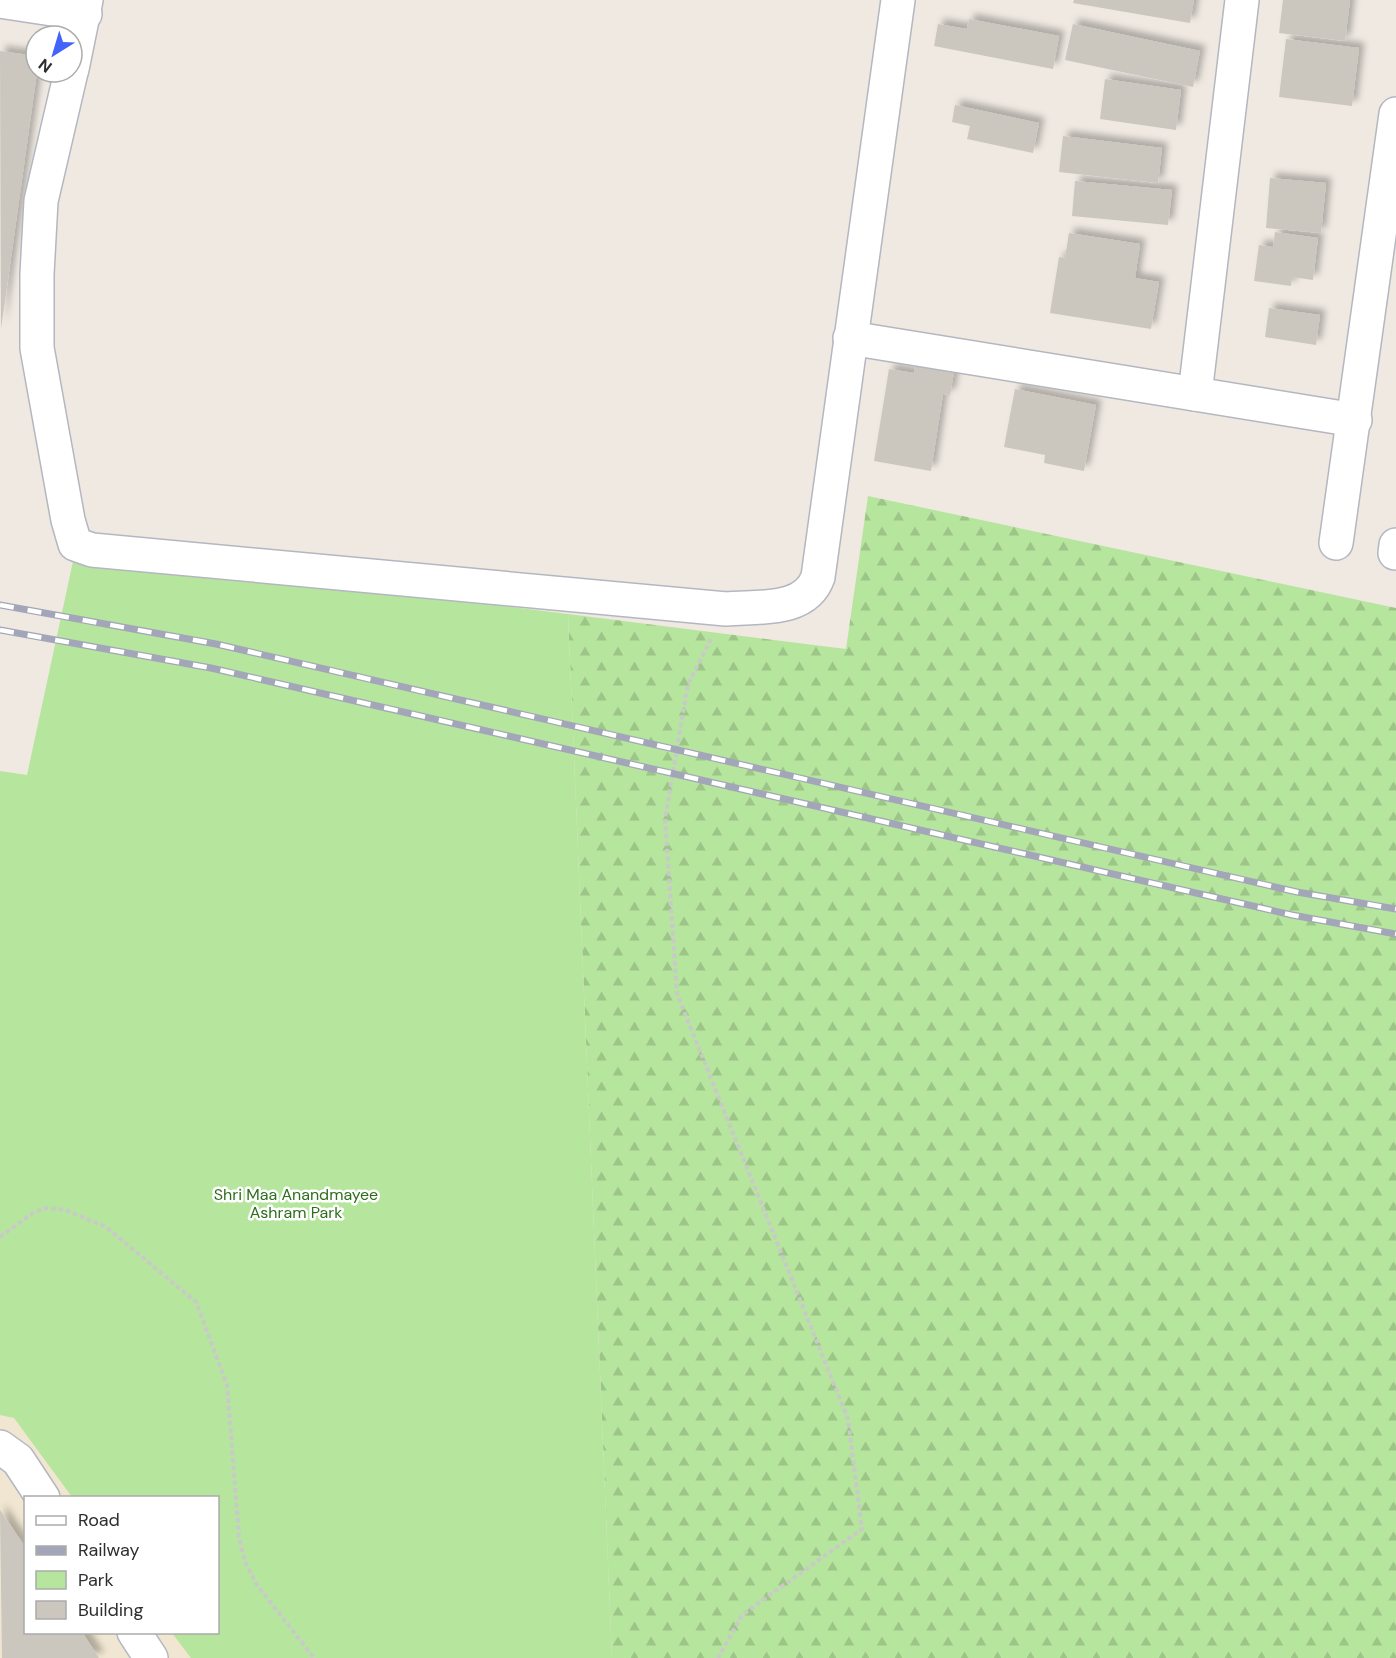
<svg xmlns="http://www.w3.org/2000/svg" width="1396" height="1658" font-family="'DM Sans',sans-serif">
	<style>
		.education { fill: #f0e6d1 }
		.forest { fill: url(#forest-firs) }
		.park { fill: #b6e59e }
		.building { fill: #cbc7bf; filter: url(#shadow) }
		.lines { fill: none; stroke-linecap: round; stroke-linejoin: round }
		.minor-casing { stroke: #b4b7c1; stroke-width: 36 }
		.path { stroke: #c9c9c9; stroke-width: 4; stroke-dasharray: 4.5 3; stroke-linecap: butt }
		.minor { stroke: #fff; stroke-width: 33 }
		.rail-casing { stroke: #a3a6b8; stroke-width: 7 }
		.rail { stroke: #fff; stroke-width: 4.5; stroke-dasharray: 14; stroke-linecap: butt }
		.labels { text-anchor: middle; stroke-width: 5; stroke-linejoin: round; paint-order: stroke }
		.park-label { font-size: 16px; fill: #2c6e1b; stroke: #fff }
	</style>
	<defs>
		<pattern id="forest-firs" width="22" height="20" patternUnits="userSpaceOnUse" patternTransform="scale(1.5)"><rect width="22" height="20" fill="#b6e59e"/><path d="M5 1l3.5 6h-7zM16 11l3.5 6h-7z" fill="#9dc588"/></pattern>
		<filter id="shadow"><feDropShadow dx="5.5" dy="-5.5" stdDeviation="3" flood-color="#0004"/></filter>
	</defs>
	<rect width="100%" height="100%" fill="#efe9e1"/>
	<path class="education" d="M 0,1410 L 13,1412 L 75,1497 L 26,1498 L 26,1632 L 174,1633 L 193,1658 L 0,1658 Z"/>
	<path class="forest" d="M 868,496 L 1396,608 L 1396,1658 L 612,1658 L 568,614 L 846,649 Z"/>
	<path class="park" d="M 75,552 L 568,614 L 612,1658 L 191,1658 L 172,1633 L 218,1632 L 218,1498 L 72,1497 L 14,1418 L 0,1415 L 0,771 L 27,775 Z"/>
	<g class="building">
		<path d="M 1074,0 L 1194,0 L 1190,23 L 1073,3 Z"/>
		<path d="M 1283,0 L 1350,0 L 1345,41 L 1279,33 Z"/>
		<path d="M 969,19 L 1059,36 L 1053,69 L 934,46 L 938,24 L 967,29 Z"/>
		<path d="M 1073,24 L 1200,51 L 1193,87 L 1065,60 Z"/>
		<path d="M 1286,39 L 1359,48 L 1352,106 L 1279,97 Z"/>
		<path d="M 0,51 L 36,56 L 37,72 L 1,329 Z"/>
		<path d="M 1105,79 L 1181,90 L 1176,130 L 1100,119 Z"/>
		<path d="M 955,105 L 1039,123 L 1033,153 L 967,139 L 970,126 L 952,122 Z"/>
		<path d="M 1063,136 L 1162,148 L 1158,183 L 1059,172 Z"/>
		<path d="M 1270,178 L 1326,183 L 1321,233 L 1266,228 Z"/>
		<path d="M 1075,181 L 1172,190 L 1168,225 L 1072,216 Z"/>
		<path d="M 1275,232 L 1318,238 L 1313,280 L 1292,277 L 1291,286 L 1254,281 L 1259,245 L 1273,247 Z"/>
		<path d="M 1069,233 L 1140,244 L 1135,278 L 1159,282 L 1151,329 L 1050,313 L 1059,257 L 1065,258 Z"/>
		<path d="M 1269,308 L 1320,315 L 1316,345 L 1265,337 Z"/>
		<path d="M 915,365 L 954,372 L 950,395 L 943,394 L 931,471 L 874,461 L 889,369 L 914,373 Z"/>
		<path d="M 1015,389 L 1096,405 L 1084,471 L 1044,463 L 1045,455 L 1004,447 Z"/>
		<path d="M 0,1510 L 26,1548 L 26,1632 L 82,1632 L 99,1658 L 2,1658 Z"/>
	</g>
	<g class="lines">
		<defs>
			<g id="minor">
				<path d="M 0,1 L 85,14"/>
				<path d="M 72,69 L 86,0"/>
				<path d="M 71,72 L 41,201 L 37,274 L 37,348 L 68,520 L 75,544 L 92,550 L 726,609 C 758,606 805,613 818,577 L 898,0"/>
				<path d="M 850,338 L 1355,420"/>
				<path d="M 1195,394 L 1242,0"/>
				<path d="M 1336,543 L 1396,114"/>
				<path d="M 1395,553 L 1396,545"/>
				<path d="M 0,1447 L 18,1460 L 43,1498"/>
				<path d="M 134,1632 L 151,1658"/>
			</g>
		</defs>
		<use href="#minor" class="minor-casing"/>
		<g class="path">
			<path d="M 711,639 L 688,684 L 665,819 L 677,994 L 848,1419 L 862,1529 L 742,1615 L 718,1658"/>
			<path d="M 0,1237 L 33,1213 L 45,1208 L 66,1210 L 106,1227 L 196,1302 L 227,1385 L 239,1537 L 245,1562 L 257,1585 L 314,1658"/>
		</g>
		<use href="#minor" class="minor"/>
		<defs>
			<g id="rail">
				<path d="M 0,605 L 216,644 L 1297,892 L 1396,909"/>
				<path d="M 0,630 L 211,668 L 1292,915 L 1396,934"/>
			</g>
		</defs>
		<use href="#rail" class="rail-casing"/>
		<use href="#rail" class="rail"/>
	</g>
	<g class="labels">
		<g class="park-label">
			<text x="296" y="1200">Shri Maa Anandmayee<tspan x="296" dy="18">Ashram Park</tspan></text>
		</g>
	</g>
	<rect x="24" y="1496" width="195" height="138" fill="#ffffff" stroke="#ababab" stroke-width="1.5"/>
	<rect x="36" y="1516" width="30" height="9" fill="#ffffff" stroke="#ababab" stroke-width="1.5"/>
	<text x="78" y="1526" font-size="18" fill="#2e2e2e">Road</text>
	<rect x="36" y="1546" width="30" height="9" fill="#a3a6b8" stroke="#ababab" stroke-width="1.5"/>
	<text x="78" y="1556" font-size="18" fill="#2e2e2e">Railway</text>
	<rect x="36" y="1571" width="30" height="18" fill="#b6e59e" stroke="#ababab" stroke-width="1.5"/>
	<text x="78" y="1586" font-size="18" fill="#2e2e2e">Park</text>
	<rect x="36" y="1601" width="30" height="18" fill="#cbc7bf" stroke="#ababab" stroke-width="1.5"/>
	<text x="78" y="1616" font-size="18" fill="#2e2e2e">Building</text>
	<g transform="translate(54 54) rotate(217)"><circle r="28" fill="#ffffff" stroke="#ababab" stroke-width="1.5"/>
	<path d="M0-4.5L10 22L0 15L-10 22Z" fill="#4264fb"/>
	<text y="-9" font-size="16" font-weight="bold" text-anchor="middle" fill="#2e2e2e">N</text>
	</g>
</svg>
